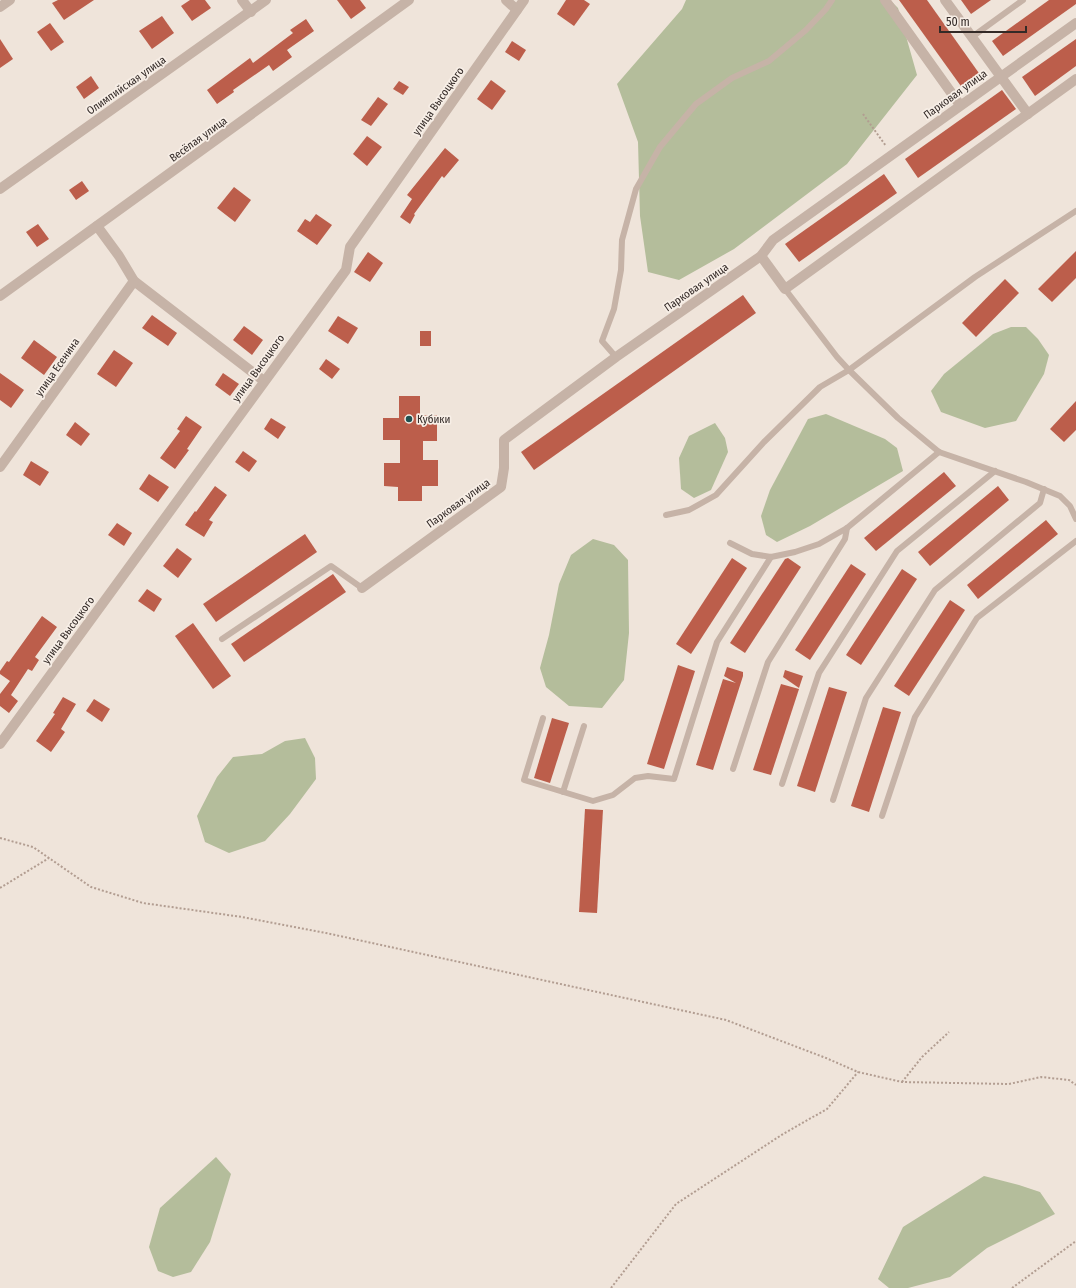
<svg xmlns="http://www.w3.org/2000/svg" width="1076" height="1288" font-family="'Fira Sans Condensed',sans-serif">
	<style>
		.green { fill: #b4bd9b }
		.building { fill: #bc5e4b }
		.lines { fill: none; stroke-linecap: round; stroke-linejoin: round }
		.path { stroke: #b29d91; stroke-width: 2; stroke-dasharray: 2 2; stroke-linecap: butt }
		.service { stroke: #c6b3a7; stroke-width: 6 }
		.minor { stroke: #c6b3a7; stroke-width: 10 }
		.poi-dot { fill: #205151; stroke: #f7eee6; stroke-width: 1.5 }
		.labels { text-anchor: middle; stroke-width: 3.5; stroke-linejoin: round; paint-order: stroke }
		.street-label { font-size: 11px; fill: #332a27; stroke: #f7eee6 }
		.poi-label { font-size: 11px; fill: #332a27; stroke: #f7eee6; text-anchor: start }
	</style>
	<rect width="100%" height="100%" fill="#efe4da"/>
	<g class="green">
		<path d="M 686,0 L 890,0 L 898,8 L 917,75 L 847,164 L 734,249 L 679,280 L 648,272 L 640,216 L 638,142 L 617,84 L 682,9 Z"/>
		<path d="M 1011,327 L 1026,327 L 1038,339 L 1049,355 L 1044,374 L 1016,421 L 985,428 L 941,412 L 931,391 L 944,374 L 993,334 Z"/>
		<path d="M 826,414 L 885,439 L 897,448 L 903,471 L 810,526 L 777,542 L 766,535 L 761,516 L 770,490 L 808,419 Z"/>
		<path d="M 715,423 L 725,438 L 728,452 L 711,490 L 694,498 L 681,489 L 679,458 L 689,436 Z"/>
		<path d="M 593,539 L 614,545 L 628,560 L 629,633 L 624,680 L 602,708 L 569,706 L 546,687 L 540,668 L 549,635 L 559,584 L 571,555 Z"/>
		<path d="M 305,738 L 315,758 L 316,779 L 290,814 L 265,841 L 229,853 L 205,842 L 197,816 L 217,777 L 233,757 L 262,754 L 285,741 Z"/>
		<path d="M 216,1157 L 231,1174 L 210,1242 L 191,1272 L 173,1277 L 158,1271 L 149,1247 L 160,1208 Z"/>
		<path d="M 984,1176 L 1019,1185 L 1040,1192 L 1055,1214 L 987,1248 L 950,1277 L 908,1288 L 889,1288 L 878,1279 L 903,1227 Z"/>
	</g>
	<g class="building">
		<path d="M 58,0 L 94,0 L 64,20 L 52,3 Z"/>
		<path d="M 190,0 L 205,0 L 211,8 L 192,21 L 181,6 Z"/>
		<path d="M 337,0 L 360,0 L 366,8 L 351,19 Z"/>
		<path d="M 566,0 L 584,0 L 590,4 L 574,26 L 557,14 Z"/>
		<path d="M 899,0 L 927,0 L 981,76 L 963,89 Z"/>
		<path d="M 961,0 L 991,0 L 971,14 Z"/>
		<path d="M 1049,0 L 1076,0 L 1076,4 L 1003,56 L 992,41 Z"/>
		<path d="M 162,16 L 174,33 L 152,49 L 139,31 Z"/>
		<path d="M 306,19 L 314,31 L 287,50 L 292,57 L 273,71 L 269,65 L 233,90 L 234,92 L 217,104 L 207,90 L 250,58 L 253,63 L 293,33 L 290,30 Z"/>
		<path d="M 50,23 L 64,42 L 51,51 L 37,32 Z"/>
		<path d="M 0,39 L 13,59 L 0,68 Z"/>
		<path d="M 1076,39 L 1076,66 L 1035,96 L 1022,77 Z"/>
		<path d="M 512,41 L 526,50 L 519,61 L 505,52 Z"/>
		<path d="M 91,76 L 99,88 L 84,99 L 76,87 Z"/>
		<path d="M 491,80 L 506,91 L 492,110 L 477,99 Z"/>
		<path d="M 399,81 L 409,87 L 403,95 L 393,89 Z"/>
		<path d="M 1002,90 L 1016,109 L 918,178 L 905,159 Z"/>
		<path d="M 378,97 L 388,104 L 371,126 L 361,120 Z"/>
		<path d="M 367,136 L 382,147 L 367,166 L 353,154 Z"/>
		<path d="M 445,148 L 459,160 L 444,178 L 442,176 L 414,214 L 415,215 L 410,224 L 400,217 L 412,199 L 407,195 Z"/>
		<path d="M 884,174 L 897,193 L 799,262 L 785,244 Z"/>
		<path d="M 82,181 L 89,191 L 76,200 L 69,190 Z"/>
		<path d="M 234,187 L 251,200 L 235,222 L 217,208 Z"/>
		<path d="M 316,214 L 332,225 L 317,245 L 297,231 L 305,219 L 310,222 Z"/>
		<path d="M 38,224 L 49,239 L 37,247 L 26,232 Z"/>
		<path d="M 1076,251 L 1076,278 L 1052,302 L 1038,289 Z"/>
		<path d="M 368,252 L 383,263 L 370,282 L 354,272 Z"/>
		<path d="M 1005,279 L 1019,293 L 976,337 L 962,323 Z"/>
		<path d="M 743,295 L 756,313 L 534,470 L 521,452 Z"/>
		<path d="M 152,315 L 177,333 L 168,346 L 142,328 Z"/>
		<path d="M 338,316 L 358,328 L 348,344 L 328,331 Z"/>
		<path d="M 244,326 L 263,340 L 252,355 L 233,340 Z"/>
		<rect x="420" y="331" width="11" height="15"/>
		<path d="M 34,340 L 57,357 L 44,375 L 21,358 Z"/>
		<path d="M 114,350 L 133,363 L 116,387 L 97,374 Z"/>
		<path d="M 326,359 L 340,369 L 332,379 L 319,369 Z"/>
		<path d="M 0,373 L 24,390 L 11,408 L 0,400 Z"/>
		<path d="M 223,373 L 239,384 L 230,396 L 215,385 Z"/>
		<path d="M 399,396 L 420,396 L 420,415 L 437,415 L 437,441 L 423,441 L 423,460 L 438,460 L 438,486 L 422,486 L 422,501 L 398,501 L 398,487 L 384,486 L 384,463 L 400,463 L 400,440 L 383,440 L 383,418 L 399,418 Z"/>
		<path d="M 1076,401 L 1076,430 L 1064,442 L 1050,429 Z"/>
		<path d="M 186,416 L 202,427 L 187,449 L 189,450 L 175,469 L 160,458 L 180,431 L 177,429 Z"/>
		<path d="M 271,418 L 286,427 L 278,439 L 264,429 Z"/>
		<path d="M 75,422 L 90,434 L 81,446 L 66,435 Z"/>
		<path d="M 243,451 L 257,461 L 249,472 L 235,462 Z"/>
		<path d="M 31,461 L 49,472 L 40,486 L 23,475 Z"/>
		<path d="M 944,472 L 956,486 L 876,551 L 864,538 Z"/>
		<path d="M 149,474 L 169,487 L 158,502 L 139,489 Z"/>
		<path d="M 215,486 L 227,495 L 209,520 L 213,522 L 204,537 L 185,525 L 195,511 L 196,512 Z"/>
		<path d="M 998,486 L 1009,500 L 930,566 L 918,552 Z"/>
		<path d="M 1046,520 L 1058,534 L 978,599 L 967,585 Z"/>
		<path d="M 117,523 L 132,533 L 124,546 L 108,535 Z"/>
		<path d="M 305,534 L 317,552 L 216,622 L 203,604 Z"/>
		<path d="M 177,548 L 192,559 L 178,578 L 163,566 Z"/>
		<path d="M 732,558 L 747,568 L 691,654 L 676,644 Z"/>
		<path d="M 788,558 L 801,567 L 745,653 L 730,643 L 785,559 Z"/>
		<path d="M 851,564 L 866,574 L 810,660 L 795,650 Z"/>
		<path d="M 902,569 L 917,579 L 861,665 L 846,655 Z"/>
		<path d="M 333,574 L 346,592 L 244,662 L 231,644 Z"/>
		<path d="M 147,589 L 162,599 L 154,612 L 138,601 Z"/>
		<path d="M 950,600 L 965,610 L 909,696 L 894,686 Z"/>
		<path d="M 42,616 L 57,627 L 35,657 L 39,660 L 32,671 L 28,669 L 11,695 L 18,701 L 9,713 L 0,706 L 0,694 L 10,681 L 0,674 L 0,671 L 7,661 L 9,662 Z"/>
		<path d="M 193,623 L 231,676 L 213,689 L 175,636 Z"/>
		<path d="M 678,665 L 695,671 L 664,769 L 647,764 Z"/>
		<path d="M 727,667 L 743,672 L 743,676 L 713,770 L 696,765 L 723,679 L 736,683 L 724,676 Z"/>
		<path d="M 785,670 L 803,676 L 799,688 L 783,677 Z"/>
		<path d="M 781,684 L 799,689 L 771,775 L 753,770 Z"/>
		<path d="M 829,687 L 847,692 L 815,792 L 797,786 Z"/>
		<path d="M 63,697 L 76,704 L 61,729 L 65,732 L 51,752 L 36,741 L 55,714 L 53,713 Z"/>
		<path d="M 94,699 L 110,709 L 102,722 L 86,711 Z"/>
		<path d="M 883,707 L 901,712 L 869,812 L 851,806 Z"/>
		<path d="M 552,718 L 569,723 L 550,783 L 534,778 Z"/>
		<path d="M 585,809 L 603,810 L 597,913 L 579,912 Z"/>
	</g>
	<g class="lines">
		<g class="path">
			<path d="M 863,114 L 886,146"/>
			<path d="M 0,838 L 33,847 L 91,887 L 143,903 L 242,917 L 326,933 L 726,1020 L 826,1058 L 858,1072 L 902,1082 L 1009,1084 L 1041,1077 L 1069,1080 L 1076,1085"/>
			<path d="M 0,888 L 49,858"/>
			<path d="M 902,1082 L 922,1057 L 949,1032"/>
			<path d="M 611,1288 L 676,1204 L 783,1134 L 827,1109 L 858,1072"/>
			<path d="M 1012,1288 L 1076,1241"/>
		</g>
		<g class="service">
			<path d="M 972,37 L 1023,0"/>
			<path d="M 785,289 L 837,357 L 849,370 L 898,418 L 939,452 L 1026,482 L 1060,496 L 1070,506 L 1076,519"/>
			<path d="M 616,357 L 602,341 L 614,309 L 621,270 L 622,240 L 636,189 L 660,147 L 696,104 L 732,78 L 769,61 L 806,30 L 826,9 L 832,0"/>
			<path d="M 666,515 L 689,510 L 716,495 L 764,442 L 820,387 L 849,370 L 975,277 L 1076,211"/>
			<path d="M 730,543 L 752,554 L 771,557 L 795,552 L 819,544 L 847,528 L 939,452"/>
			<path d="M 222,639 L 331,566 L 362,588"/>
			<path d="M 543,718 L 524,780 L 593,801 L 613,795 L 635,778 L 648,776 L 674,779 L 717,642 L 771,557"/>
			<path d="M 733,769 L 768,662 L 845,539 L 847,528"/>
			<path d="M 782,784 L 819,673 L 897,551 L 995,471"/>
			<path d="M 563,792 L 584,726"/>
			<path d="M 833,800 L 866,698 L 935,590 L 1040,503 L 1044,489"/>
			<path d="M 882,816 L 915,717 L 977,618 L 1076,541"/>
		</g>
		<g class="minor">
			<path d="M 242,0 L 251,12"/>
			<path d="M 506,0 L 517,10"/>
			<path d="M 885,0 L 960,105"/>
			<path d="M 945,0 L 1028,114"/>
			<path d="M 0,7 L 10,0"/>
			<path d="M 0,189 L 266,0"/>
			<path d="M 97,226 L 119,256 L 134,281 L 264,381"/>
			<path d="M 761,256 L 785,289 L 1076,79"/>
			<path d="M 0,296 L 409,0"/>
			<path d="M 0,467 L 134,281"/>
			<path d="M 362,588 L 501,487 L 504,468 L 504,440 L 616,357 L 761,256 L 773,240 L 1076,23"/>
			<path d="M 0,744 L 346,270 L 350,247 L 524,0"/>
		</g>
	</g>
	<circle class="poi-dot" cx="409" cy="419" r="4"/>
	<g class="labels">
		<g class="street-label">
			<text transform="translate(126 85) rotate(-35)" y="4">Олимпийская улица</text>
			<text transform="translate(955 94) rotate(-36)" y="4">Парковая улица</text>
			<text transform="translate(438 101) rotate(-55)" y="4">улица Высоцкого</text>
			<text transform="translate(198 139) rotate(-36)" y="4">Весёлая улица</text>
			<text transform="translate(696 287) rotate(-35)" y="4">Парковая улица</text>
			<text transform="translate(57 367) rotate(-55)" y="4">улица Есенина</text>
			<text transform="translate(258 368) rotate(-54)" y="4">улица Высоцкого</text>
			<text transform="translate(458 503) rotate(-36)" y="4">Парковая улица</text>
			<text transform="translate(68 630) rotate(-54)" y="4">улица Высоцкого</text>
		</g>
		<g class="poi-label">
			<text x="417" y="423">Кубики</text>
		</g>
	</g>
	<path d="M940 26v6h86v-6" fill="none" stroke="#332a27" stroke-width="2"/>
	<text x="946" y="26" font-size="12" fill="#332a27" stroke="#f7eee6" stroke-width="3" paint-order="stroke">50 m</text>
</svg>
